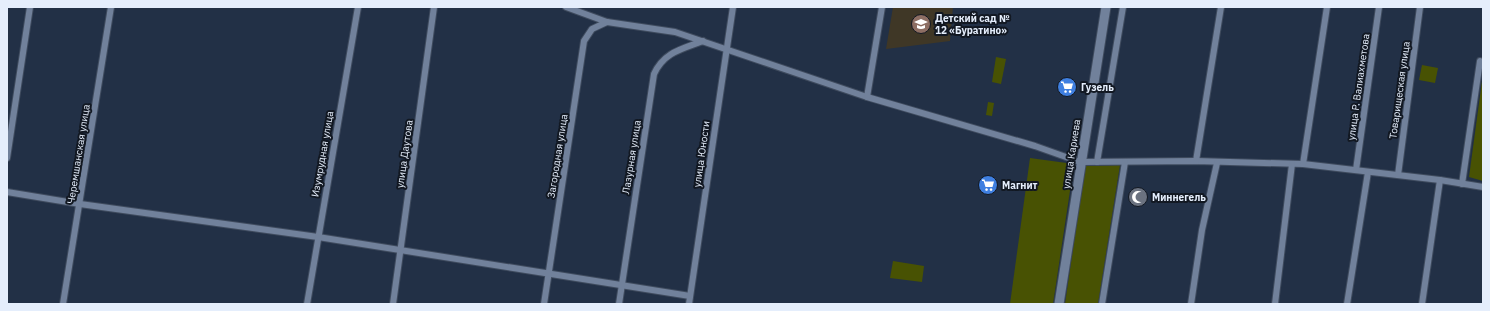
<svg xmlns="http://www.w3.org/2000/svg" width="1490" height="311" font-family="'IBM Plex Sans',sans-serif">
	<style>
		.education { fill: #3f3726 }
		.green { fill: #485203 }
		.lines { fill: none; stroke-linecap: round; stroke-linejoin: round }
		.street-casing { stroke: #3f4b5e; stroke-width: 8 }
		.secondary-casing { stroke: #3f4b5e; stroke-width: 11 }
		.street { stroke: #71819b; stroke-width: 6 }
		.secondary { stroke: #71819b; stroke-width: 9 }
		.labels { text-anchor: middle; stroke-width: 4; stroke-linejoin: round; paint-order: stroke }
		.poi-label { font-size: 10px; font-weight: bold; fill: #e5eefc; stroke: #121822; text-anchor: start }
		.street-label { font-size: 10px; fill: #e5eefc; stroke: #121822 }
	</style>
	<rect width="100%" height="100%" fill="#223046"/>
	<path class="education" d="M 893,7 L 953,7 L 950,41 L 886,49 Z"/>
	<g class="green">
		<path d="M 996,57 L 1006,59 L 1001,84 L 992,82 Z"/>
		<path d="M 1422,65 L 1438,68 L 1435,83 L 1419,80 Z"/>
		<path d="M 1483,74 L 1483,181 L 1469,177 Z"/>
		<path d="M 988,102 L 994,103 L 992,116 L 986,115 Z"/>
		<path d="M 1030,158 L 1074,164 L 1053,304 L 1010,304 Z"/>
		<path d="M 1120,165 L 1098,304 L 1065,304 L 1085,166 Z"/>
		<path d="M 893,261 L 924,266 L 922,282 L 890,278 Z"/>
	</g>
	<g class="lines">
		<defs>
			<g id="street">
				<path d="M 566,7 L 607,22 L 675,32 L 867,97 L 1035,146 L 1080,162 L 1196,161 L 1303,164 L 1440,180 L 1483,187"/>
				<path d="M 867,97 L 882,7"/>
				<path d="M 7,158 L 30,7"/>
				<path d="M 1196,161 L 1221,7"/>
				<path d="M 1097,162 L 1123,7"/>
				<path d="M 1303,164 L 1327,7"/>
				<path d="M 1356,170 L 1379,7"/>
				<path d="M 1398,175 L 1420,7"/>
				<path d="M 1462,184 L 1480,61"/>
				<path d="M 7,192 L 80,204 L 318,237 L 690,296"/>
				<path d="M 63,304 L 111,7"/>
				<path d="M 307,304 L 358,7"/>
				<path d="M 393,304 L 434,7"/>
				<path d="M 544,304 L 584,41 L 592,29 L 607,22"/>
				<path d="M 619,304 L 654,74 C 664,52 682,49 703,41"/>
				<path d="M 689,304 L 733,7"/>
				<path d="M 1102,304 L 1125,162"/>
				<path d="M 1191,304 L 1202,230 L 1217,163"/>
				<path d="M 1275,304 L 1292,164"/>
				<path d="M 1347,304 L 1368,172"/>
				<path d="M 1422,304 L 1440,180"/>
			</g>
			<path id="secondary" d="M 1059,304 L 1106,7"/>
		</defs>
		<use href="#street" class="street-casing"/>
		<use href="#secondary" class="secondary-casing"/>
		<use href="#street" class="street"/>
		<use href="#secondary" class="secondary"/>
	</g>
	<defs>
		<symbol id="school-disc" viewBox="-11 -11 22 22"><circle r="9.5" fill="#8d6e63" stroke="#121822"/><path d="M0-5L7-2L0 1L-7-2ZM-4 1L0 2.5L4 1V4Q0 6-4 4Z" fill="#fff"/></symbol>
		<symbol id="supermarket-disc" viewBox="-11 -11 22 22"><circle r="9.5" fill="#3f7fe0" stroke="#121822"/><path d="M-6-5.5h2.5l.6 2H6L4.5 2H-2.5L-4.4-4H-6ZM-1.5 3.2a1.3 1.3 0 1 0 .1 0ZM3 3.2a1.3 1.3 0 1 0 .1 0Z" fill="#fff"/></symbol>
		<symbol id="mosque-disc" viewBox="-11 -11 22 22"><circle r="9.5" fill="#6b7280" stroke="#121822"/><path d="M3.5-4.9A6 6 0 1 0 3.5 4.9A5 5 0 1 1 3.5-4.9Z" fill="#fff"/></symbol>
	</defs>
	<g fill-rule="evenodd">
		<use href="#school-disc" x="910" y="13" width="22" height="22"/>
		<use href="#supermarket-disc" x="1056" y="76" width="22" height="22"/>
		<use href="#supermarket-disc" x="977" y="174" width="22" height="22"/>
		<use href="#mosque-disc" x="1127" y="186" width="22" height="22"/>
	</g>
	<g class="labels">
		<g class="poi-label">
			<text x="935" y="22">Детский сад №<tspan x="935" dy="12">12 «Буратино»</tspan></text>
			<text x="1081" y="91">Гузель</text>
			<text x="1002" y="189">Магнит</text>
			<text x="1152" y="201">Миннегель</text>
		</g>
		<g class="street-label">
			<text transform="translate(1358 87) rotate(-82)" y="4">улица Р. Валиахметова</text>
			<text transform="translate(1399 90) rotate(-82)" y="4">Товарищеская улица</text>
			<text transform="translate(78 154) rotate(-81)" y="4">Черемшанская улица</text>
			<text transform="translate(322 154) rotate(-80)" y="4">Изумрудная улица</text>
			<text transform="translate(404 154) rotate(-82)" y="4">улица Даутова</text>
			<text transform="translate(701 154) rotate(-82)" y="4">улица Юности</text>
			<text transform="translate(1071 154) rotate(-81)" y="4">улица Кариева</text>
			<text transform="translate(557 156) rotate(-81)" y="4">Загородная улица</text>
			<text transform="translate(631 157) rotate(-81)" y="4">Лазурная улица</text>
		</g>
	</g>
	<rect width="1490" height="311" fill="none" stroke="#e5eefc" stroke-width="16"/>
</svg>
